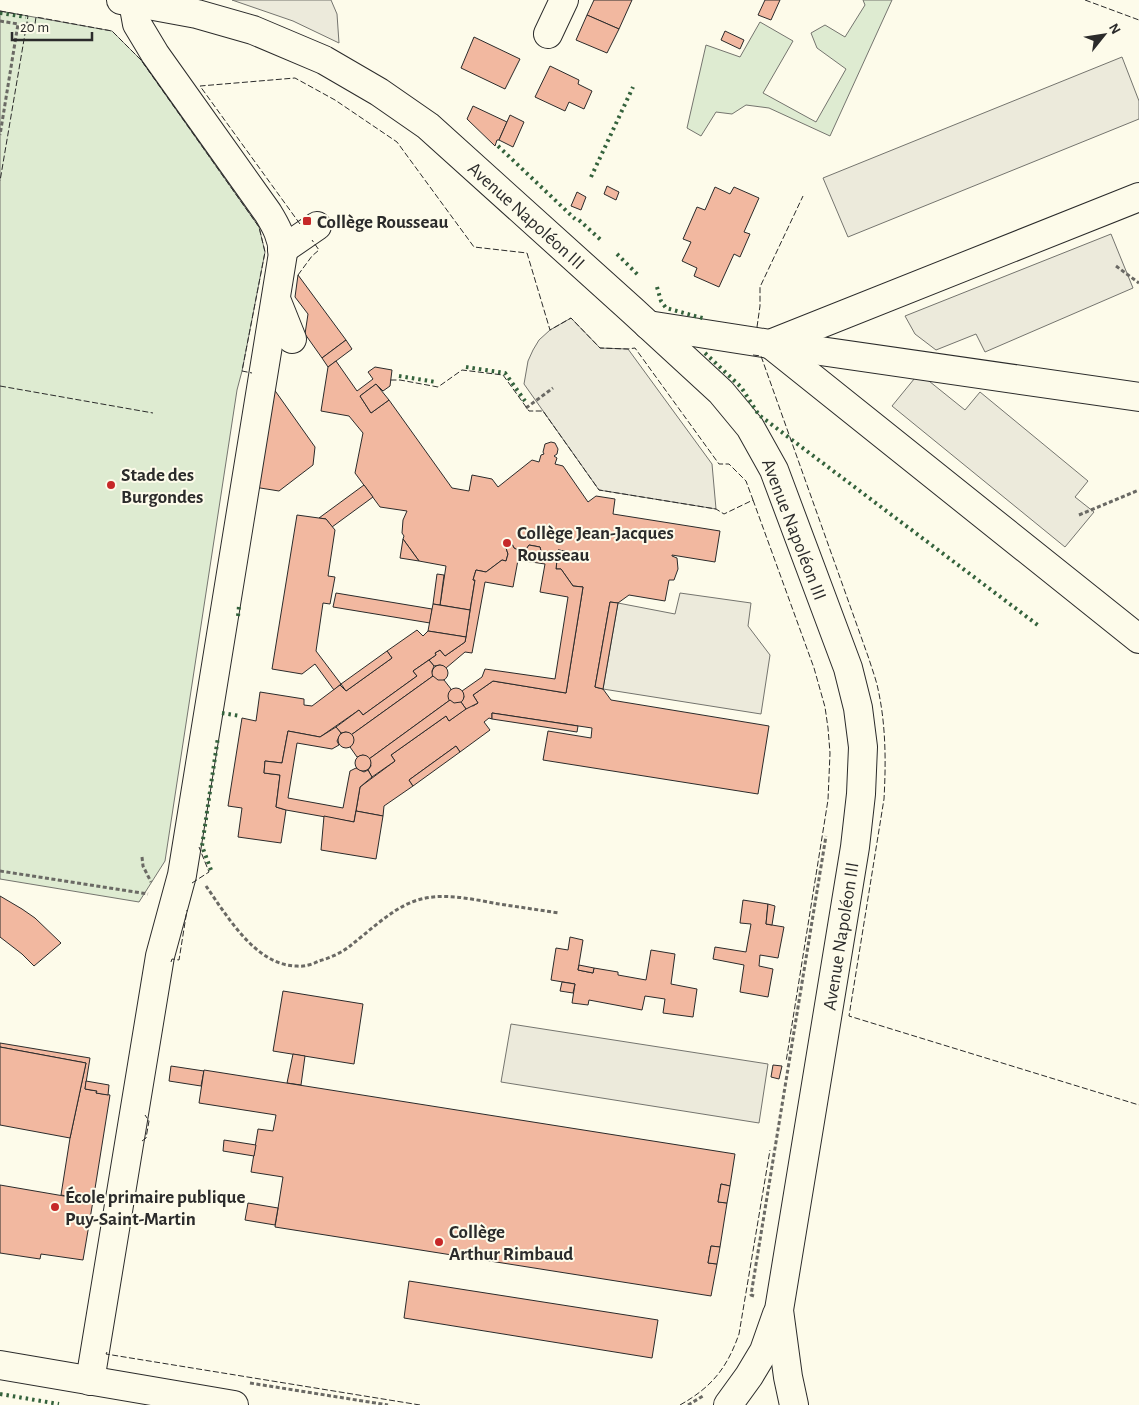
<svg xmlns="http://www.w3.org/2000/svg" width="1139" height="1405" font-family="'Alegreya Sans',sans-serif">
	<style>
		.green { fill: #deebd1; stroke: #74746e }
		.parking { fill: #eceadb; stroke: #74746e }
		.building { fill: #f2b8a0; stroke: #2b2b2b }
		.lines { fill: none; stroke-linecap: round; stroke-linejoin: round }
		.minor-casing { stroke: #2b2b2b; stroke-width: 30 }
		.path { stroke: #6a6964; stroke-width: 3; stroke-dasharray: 4 2.5; stroke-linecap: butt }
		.minor { stroke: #fdfbea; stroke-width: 28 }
		.hedge { stroke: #34623c; stroke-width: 4; stroke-dasharray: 2.5 4; stroke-linecap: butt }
		.fence { stroke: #2b2b2b; stroke-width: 1; stroke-dasharray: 6 2.5; stroke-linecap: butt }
		.poi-dot { fill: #c62828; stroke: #fdfbea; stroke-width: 2 }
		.labels { text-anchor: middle; stroke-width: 4; stroke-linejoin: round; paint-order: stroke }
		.street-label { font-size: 19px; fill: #2b2b2b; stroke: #fdfbea }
		.poi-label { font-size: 19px; font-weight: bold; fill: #2b2b2b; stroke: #fdfbea; text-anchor: start }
	</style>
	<rect width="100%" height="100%" fill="#fdfbea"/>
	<g class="green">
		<path d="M 863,0 L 892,0 L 830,136 L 769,108 L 746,105 L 732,114 L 716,112 L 701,136 L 687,128 L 706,45 L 740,57 L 760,22 L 793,41 L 763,93 L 816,122 L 846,69 L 817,48 L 811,33 L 825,25 L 845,37 L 865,5 Z"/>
		<path d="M 0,11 L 112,31 L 141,60 L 259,227 L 265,252 L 242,371 L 237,390 L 165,861 L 139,902 L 0,879 Z"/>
	</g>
	<g class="parking">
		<path d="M 232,0 L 331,0 L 337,14 L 339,43 L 293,21 Z"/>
		<path d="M 1122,57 L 1139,101 L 1139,119 L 848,237 L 823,178 Z"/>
		<path d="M 1111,234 L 1133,288 L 985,352 L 976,334 L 936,350 L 915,334 L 905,316 Z"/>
		<path d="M 571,318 L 600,348 L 628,349 L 712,464 L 716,509 L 599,490 L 524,384 L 528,361 L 533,350 L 539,340 L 550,330 Z"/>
		<path d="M 919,373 L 965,410 L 980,392 L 1088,481 L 1075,497 L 1094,512 L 1065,547 L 892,406 Z"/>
		<path d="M 680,593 L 751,603 L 748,626 L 770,655 L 761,714 L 603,689 L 618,603 L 675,614 Z"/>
		<path d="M 511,1024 L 768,1064 L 759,1123 L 501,1082 Z"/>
	</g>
	<g class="building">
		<path d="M 594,0 L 632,0 L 619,29 L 587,15 Z"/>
		<path d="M 765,0 L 780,0 L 771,20 L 758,15 Z"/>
		<path d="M 587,15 L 619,29 L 607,53 L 576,40 Z"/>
		<path d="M 725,31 L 744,40 L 740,49 L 721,40 Z"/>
		<path d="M 474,37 L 520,59 L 505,89 L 461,68 Z"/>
		<path d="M 550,66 L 579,80 L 578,84 L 592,91 L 584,109 L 569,102 L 565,111 L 535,97 Z"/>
		<path d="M 473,106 L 507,122 L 499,140 L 497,140 L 495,146 L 467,119 Z"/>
		<path d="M 510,115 L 524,122 L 513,147 L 499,140 Z"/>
		<path d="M 607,186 L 619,192 L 616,200 L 604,194 Z"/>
		<path d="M 715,187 L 730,194 L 734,187 L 759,198 L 744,232 L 750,234 L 740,257 L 734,254 L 719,287 L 694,276 L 697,268 L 682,261 L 691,242 L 683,239 L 697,207 L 705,210 Z"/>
		<path d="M 577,192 L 586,197 L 581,210 L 571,206 Z"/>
		<path d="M 298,275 L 346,340 L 322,358 L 305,334 L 308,314 L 295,297 Z"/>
		<path d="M 346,340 L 352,349 L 328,367 L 322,358 Z"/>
		<path d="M 336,361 L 357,391 L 373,379 L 368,372 L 375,367 L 392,370 L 390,386 L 383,391 L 376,384 L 360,396 L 371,413 L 389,400 L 452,488 L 469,491 L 472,475 L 492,479 L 498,487 L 532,460 L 539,462 L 541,455 L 544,454 L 543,452 L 545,444 L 551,442 L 555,443 L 558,449 L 557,454 L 554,456 L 557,458 L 555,464 L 563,466 L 588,502 L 596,496 L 615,499 L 613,514 L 720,531 L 715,562 L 672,555 L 672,556 L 677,558 L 678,569 L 674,580 L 669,580 L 665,601 L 629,595 L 618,603 L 610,602 L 595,687 L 603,689 L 611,700 L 769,726 L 758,794 L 543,760 L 548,731 L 591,738 L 592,728 L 492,713 L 492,719 L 489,718 L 484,722 L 490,730 L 460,752 L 456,746 L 409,780 L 413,786 L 384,806 L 383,816 L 356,811 L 360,787 L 395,761 L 391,755 L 446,716 L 449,721 L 471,705 L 473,706 L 478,703 L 473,695 L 493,681 L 566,693 L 583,587 L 573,586 L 561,569 L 556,569 L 557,560 L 565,551 L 558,550 L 555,553 L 548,555 L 541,551 L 540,547 L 529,545 L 525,551 L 520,551 L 514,548 L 511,542 L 505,541 L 505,545 L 508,554 L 506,561 L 502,560 L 486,572 L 476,570 L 473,580 L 475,580 L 470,610 L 440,605 L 446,566 L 419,561 L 403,539 L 404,536 L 402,533 L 403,520 L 407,511 L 380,507 L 355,473 L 363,433 L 349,416 L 321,411 L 328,367 Z"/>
		<path d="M 376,384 L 389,400 L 371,413 L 360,396 Z"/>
		<path d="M 271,385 L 315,447 L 313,465 L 279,491 L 254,487 Z"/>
		<path d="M 364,485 L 373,497 L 332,527 L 326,519 L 319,518 Z"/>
		<path d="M 297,515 L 326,519 L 335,530 L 328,576 L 335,577 L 330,604 L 323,603 L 316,651 L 341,684 L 334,690 L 315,664 L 302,674 L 272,669 Z"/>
		<path d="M 403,539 L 419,561 L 400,558 Z"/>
		<path d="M 505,541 L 511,542 L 514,548 L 520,551 L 525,551 L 529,545 L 540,547 L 541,551 L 548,555 L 555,553 L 558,550 L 565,551 L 557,560 L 556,569 L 561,569 L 573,586 L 583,587 L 566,693 L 493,681 L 473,695 L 478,703 L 466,709 L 461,702 L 464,697 L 462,691 L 482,677 L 485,669 L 555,679 L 568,597 L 540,592 L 545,564 L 518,560 L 513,587 L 485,582 L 472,653 L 465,652 L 446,668 L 440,665 L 434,666 L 429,660 L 436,655 L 435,653 L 440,650 L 445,656 L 465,642 L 475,580 L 473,580 L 476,570 L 486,572 L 502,560 L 506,561 L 508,554 L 505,545 Z"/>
		<path d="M 437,574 L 444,575 L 440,605 L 433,604 Z"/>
		<path d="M 336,593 L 432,609 L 430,623 L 333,607 Z"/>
		<path d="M 610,602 L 618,603 L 603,689 L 595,687 Z"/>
		<path d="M 433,604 L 470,610 L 466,637 L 428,631 Z"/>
		<path d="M 417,630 L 423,636 L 428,631 L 466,637 L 465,642 L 445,656 L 440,650 L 435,653 L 436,655 L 413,671 L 417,676 L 363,715 L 359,710 L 320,737 L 288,731 L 282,763 L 265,761 L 264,773 L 280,775 L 276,807 L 286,810 L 281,843 L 238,837 L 242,808 L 228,806 L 242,718 L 256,721 L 260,692 L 304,699 L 304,705 L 312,706 L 340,685 L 346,691 L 392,658 L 387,651 Z"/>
		<path d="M 387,651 L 392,658 L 346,691 L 341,684 Z"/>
		<path d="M 429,660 L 434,666 L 432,671 L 433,676 L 351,735 L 346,732 L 341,733 L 336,727 L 359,710 L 363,715 L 417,676 L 413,671 Z"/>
		<circle cx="440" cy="673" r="8"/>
		<path d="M 433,676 L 438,680 L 444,680 L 451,689 L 449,695 L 450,700 L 369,759 L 363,755 L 357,757 L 350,747 L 353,742 L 351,735 Z"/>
		<circle cx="456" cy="696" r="8"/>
		<path d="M 450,700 L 454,703 L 461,702 L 466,709 L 449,721 L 446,716 L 391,755 L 395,761 L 372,777 L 368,770 L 371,766 L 369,759 Z"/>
		<path d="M 492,713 L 578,726 L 577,732 L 492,719 Z"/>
		<path d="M 336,727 L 341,733 L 337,741 L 339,745 L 332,749 L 297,743 L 288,798 L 343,808 L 350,771 L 356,768 L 364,772 L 368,770 L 372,777 L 360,787 L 354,822 L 286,810 L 276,807 L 280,775 L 264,773 L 265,761 L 282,763 L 288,731 L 320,737 Z"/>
		<circle cx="346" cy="740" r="8"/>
		<path d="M 456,746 L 460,752 L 413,786 L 409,780 Z"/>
		<circle cx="363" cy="763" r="8"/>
		<path d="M 356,811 L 383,816 L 376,859 L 321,850 L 324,816 L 354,822 Z"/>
		<path d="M 0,896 L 22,909 L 35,918 L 61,943 L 34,966 L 22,954 L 0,937 Z"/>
		<path d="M 743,900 L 768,904 L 766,924 L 784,927 L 778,958 L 760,955 L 759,966 L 773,969 L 768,997 L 740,992 L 744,965 L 713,959 L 715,947 L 746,952 L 751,924 L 740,923 Z"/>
		<path d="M 768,904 L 775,906 L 772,925 L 766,924 Z"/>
		<path d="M 570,937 L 583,940 L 578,970 L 593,973 L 594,968 L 618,972 L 618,975 L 646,980 L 651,950 L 675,954 L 671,984 L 697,989 L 693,1017 L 663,1013 L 665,999 L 645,996 L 642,1010 L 589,1000 L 588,1005 L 572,1003 L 575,984 L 551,980 L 556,948 L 568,950 Z"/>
		<path d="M 579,965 L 594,968 L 593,973 L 578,970 Z"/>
		<path d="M 562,982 L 575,984 L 573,993 L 560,991 Z"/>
		<path d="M 283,991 L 363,1004 L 354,1064 L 273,1051 Z"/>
		<path d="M 0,1043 L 90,1058 L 85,1089 L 97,1091 L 96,1093 L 110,1095 L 93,1201 L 61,1195 L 70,1138 L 86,1063 L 0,1047 Z"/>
		<path d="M 0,1047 L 86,1063 L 70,1138 L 0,1125 Z"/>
		<path d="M 293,1054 L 305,1056 L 301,1085 L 287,1083 Z"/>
		<path d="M 773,1065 L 782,1066 L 779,1079 L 771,1077 Z"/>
		<path d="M 171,1066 L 204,1071 L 201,1086 L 169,1081 Z"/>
		<path d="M 204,1070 L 735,1154 L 730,1186 L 721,1184 L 718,1202 L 727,1203 L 720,1247 L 711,1246 L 708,1263 L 717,1264 L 711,1296 L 275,1227 L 283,1177 L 251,1172 L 258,1129 L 273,1131 L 276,1115 L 199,1103 Z"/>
		<path d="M 86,1081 L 109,1085 L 108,1095 L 96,1093 L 97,1091 L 85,1089 Z"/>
		<path d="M 224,1140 L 256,1145 L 254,1156 L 223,1151 Z"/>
		<path d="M 721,1184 L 730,1186 L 727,1203 L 718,1202 Z"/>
		<path d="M 0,1185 L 93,1201 L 83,1260 L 41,1254 L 40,1259 L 0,1253 Z"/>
		<path d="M 248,1203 L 278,1208 L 275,1225 L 245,1220 Z"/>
		<path d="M 711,1246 L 720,1247 L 717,1264 L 708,1263 Z"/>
		<path d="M 409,1281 L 658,1320 L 652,1358 L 404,1318 Z"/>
	</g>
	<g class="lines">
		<defs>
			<g id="minor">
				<path d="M 121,0 L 197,14 L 253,30 L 324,60 L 379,92 L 428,126 L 632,310 L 721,392 L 750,427 L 774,470 L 848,668 L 858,708 L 863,747 L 861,794 L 855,847 L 779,1310 L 788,1377 L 794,1405"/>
				<path d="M 548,34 L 564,0"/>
				<path d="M 282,250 L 317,226"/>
				<path d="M 276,299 L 292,339"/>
				<path d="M 648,325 L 770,344 L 1139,197"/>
				<path d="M 770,344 L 1139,639"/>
				<path d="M 772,344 L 1139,397"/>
				<path d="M 0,1365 L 234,1405"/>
				<path d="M 90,1381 L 160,956 L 182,875 L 283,253 C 282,237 276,226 268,213 L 155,54 L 137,24 L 133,2"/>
				<path d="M 728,1405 L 749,1376 L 764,1351 L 777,1314"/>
			</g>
		</defs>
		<use href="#minor" class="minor-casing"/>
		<g class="path">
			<path d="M 0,21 L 18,24 L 0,135"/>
			<path d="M 1116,266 L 1139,283"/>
			<path d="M 526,408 L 553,388"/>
			<path d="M 1079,515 L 1139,490"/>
			<path d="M 142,857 L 143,866 L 151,882"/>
			<path d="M 0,871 L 148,894"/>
			<path d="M 206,886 C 227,916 256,966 297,966 C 305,967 313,964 319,961 C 330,958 341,953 350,946 C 368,932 391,910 412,902 C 439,891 471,899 499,904 C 519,907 539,910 559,913"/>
			<path d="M 754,1296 L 751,1295 L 826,836"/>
			<path d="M 250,1383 L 388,1405"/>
			<path d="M 688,1405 L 703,1396"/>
		</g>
		<use href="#minor" class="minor"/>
		<g class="hedge">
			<path d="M 0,13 L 26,17"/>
			<path d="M 498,146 L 575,219"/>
			<path d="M 591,177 L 633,87"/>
			<path d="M 579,220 L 602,241"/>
			<path d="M 617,254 L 638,275"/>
			<path d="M 657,287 L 661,301 L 666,308 L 706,319"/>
			<path d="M 705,353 L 741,387 L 759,415 L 1039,626"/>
			<path d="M 466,367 L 505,373 L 525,401"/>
			<path d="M 399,376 L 436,382"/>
			<path d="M 238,616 L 239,606"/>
			<path d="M 222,713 L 240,716"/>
			<path d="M 211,870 L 202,846 L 218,737"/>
			<path d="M 0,1394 L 59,1404"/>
		</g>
		<g class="fence">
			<path d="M 1085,0 L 1139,20"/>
			<path d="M 0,11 L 28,16 L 0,181"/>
			<path d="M 27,23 L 35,24 L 36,17 L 112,31 L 141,60 L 259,227 L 265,252 L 242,371 L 252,373"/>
			<path d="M 300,224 L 200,86 L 295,78 L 335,100 L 397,142 L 474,247 L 527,253 L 550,330 L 571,318 L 600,348 L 628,349 L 635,348 L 719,464 L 729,464 L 746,481 L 753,500 L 724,514 L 716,509 L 599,490 L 543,411 L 529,411 L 503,375 L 462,370 L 438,387 L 400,380 L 390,380"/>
			<path d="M 298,275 L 312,256 L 319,250 L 312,240"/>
			<path d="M 757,327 L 760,306 L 760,287 L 803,196"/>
			<path d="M 753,355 L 761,356 L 869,659 C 872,669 876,679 878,689 C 886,725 886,763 884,799 L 849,1016 L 1139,1105"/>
			<path d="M 0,386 L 153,413"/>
			<path d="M 753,500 L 814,668 L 825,707 L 828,728 L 830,753 L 828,800 L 786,1062"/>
			<path d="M 192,883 L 209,872 L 199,847"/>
			<path d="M 171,962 L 172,959 L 179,960 L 187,910"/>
			<path d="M 142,1141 L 146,1138 L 149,1121 L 145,1115"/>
			<path d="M 107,1352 L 106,1354 L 420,1405"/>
			<path d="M 680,1405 C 712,1387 727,1368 739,1334 L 770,1150"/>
		</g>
	</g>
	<g class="poi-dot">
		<rect x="302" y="216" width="10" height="10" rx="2.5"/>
		<circle cx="111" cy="485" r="5"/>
		<circle cx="507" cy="543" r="5"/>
		<circle cx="55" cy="1207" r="5"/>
		<circle cx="439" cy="1242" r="5"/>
	</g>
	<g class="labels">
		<g class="street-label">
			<text transform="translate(527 215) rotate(42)" y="7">Avenue Napoléon III</text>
			<text transform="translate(795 529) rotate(69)" y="7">Avenue Napoléon III</text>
			<text transform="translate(840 936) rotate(-81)" y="7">Avenue Napoléon III</text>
		</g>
		<g class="poi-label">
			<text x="317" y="228">Collège Rousseau</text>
			<text x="121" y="481">Stade des<tspan x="121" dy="22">Burgondes</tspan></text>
			<text x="517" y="539">Collège Jean-Jacques<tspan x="517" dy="22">Rousseau</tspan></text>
			<text x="65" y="1203">École primaire publique<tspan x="65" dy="22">Puy-Saint-Martin</tspan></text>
			<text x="449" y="1238">Collège<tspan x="449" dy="22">Arthur Rimbaud</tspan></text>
		</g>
	</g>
	<g transform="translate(1104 35) rotate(60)" stroke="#fdfbea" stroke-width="4" paint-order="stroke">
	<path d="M0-4L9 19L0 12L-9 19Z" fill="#2b2b2b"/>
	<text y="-8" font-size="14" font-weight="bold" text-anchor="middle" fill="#2b2b2b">N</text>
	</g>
	<path d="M12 32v8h80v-8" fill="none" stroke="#2b2b2b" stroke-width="2.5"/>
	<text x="20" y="32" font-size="15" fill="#2b2b2b" stroke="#fdfbea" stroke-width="4" paint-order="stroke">20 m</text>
</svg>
